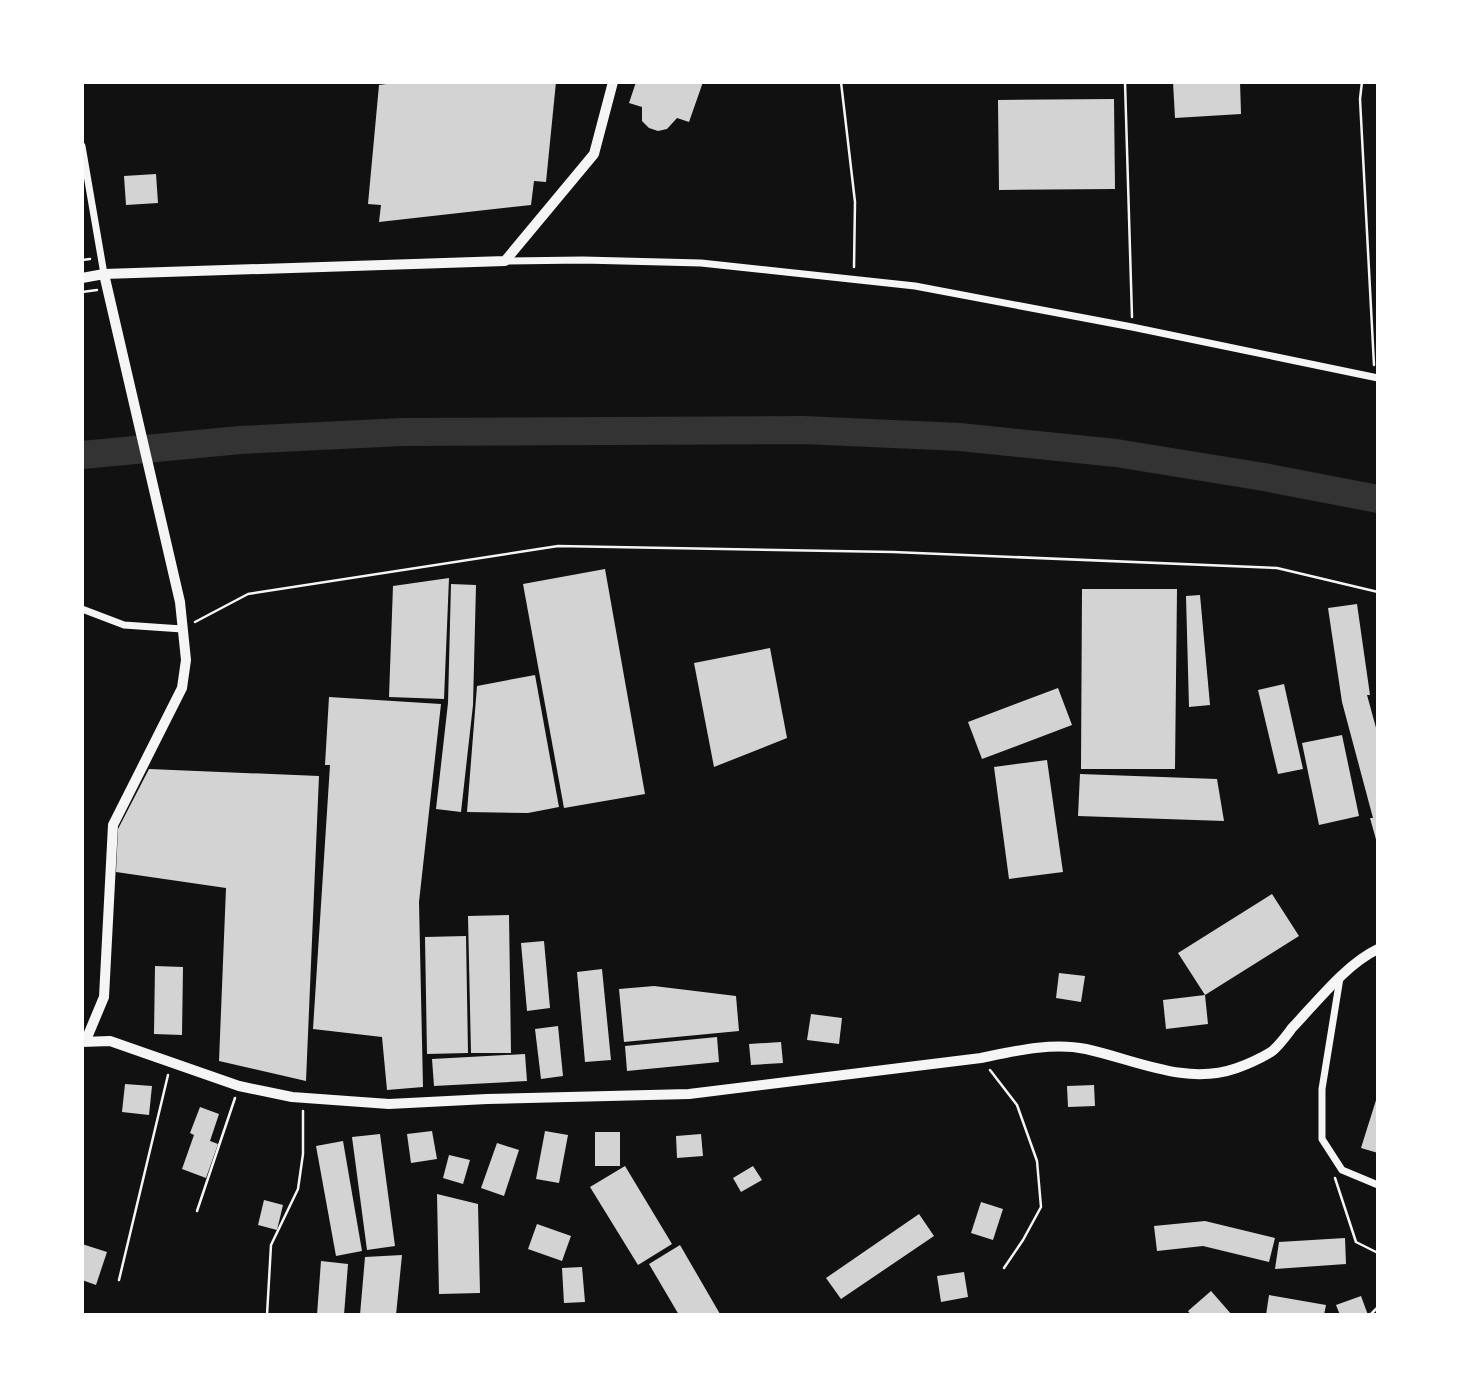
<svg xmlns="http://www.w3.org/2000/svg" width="1460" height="1397" font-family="Karla,sans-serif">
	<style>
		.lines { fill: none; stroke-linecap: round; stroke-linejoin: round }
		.river { stroke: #333; stroke-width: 28 }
		.building { fill: #d3d3d3 }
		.path { stroke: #f5f5f5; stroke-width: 2.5 }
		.minor { stroke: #f5f5f5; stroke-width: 7 }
		.tertiary { stroke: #f5f5f5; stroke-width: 10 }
	</style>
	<rect width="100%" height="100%" fill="#111"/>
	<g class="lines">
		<path class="river" d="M 82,455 L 240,440 L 402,432 L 803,430 L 960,437 L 1116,453 L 1264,477 L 1378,499"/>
	</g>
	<g class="building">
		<path d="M 402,82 L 556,82 L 546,182 L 534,181 L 531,205 L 379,222 L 381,205 L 368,204 L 379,85 Z"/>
		<path d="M 636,82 L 703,82 L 689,122 L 677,118 L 667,129 L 658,131 L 649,128 L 642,121 L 642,107 L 629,103 Z"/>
		<path d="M 1173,82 L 1240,82 L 1241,114 L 1175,118 Z"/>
		<path d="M 1114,99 L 1115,189 L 999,190 L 998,100 Z"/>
		<path d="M 156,174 L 158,203 L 126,205 L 124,176 Z"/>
		<path d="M 605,569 L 645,794 L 564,808 L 523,584 Z"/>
		<path d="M 449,578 L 444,699 L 389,697 L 393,586 Z"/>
		<path d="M 451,584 L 476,585 L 473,705 L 461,812 L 436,809 L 448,703 Z"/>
		<path d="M 1082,589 L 1177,589 L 1175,769 L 1081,769 Z"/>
		<path d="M 1200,595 L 1210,705 L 1189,707 L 1186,596 Z"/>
		<path d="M 1357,604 L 1370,695 L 1367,695 L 1378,735 L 1377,843 L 1370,818 L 1373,818 L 1342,702 L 1328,608 Z"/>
		<path d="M 770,648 L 787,738 L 714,767 L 694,663 Z"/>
		<path d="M 535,675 L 559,807 L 528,813 L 467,812 L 477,686 Z"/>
		<path d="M 1284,684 L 1303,769 L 1278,774 L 1258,690 Z"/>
		<path d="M 1058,688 L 1072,725 L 982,759 L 968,722 Z"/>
		<path d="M 329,697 L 441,704 L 419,902 L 423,1087 L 387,1090 L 382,1037 L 313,1029 L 330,765 L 325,765 Z"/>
		<path d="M 1342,735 L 1359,816 L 1319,825 L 1302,743 Z"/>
		<path d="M 1047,760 L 1063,872 L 1009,879 L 994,767 Z"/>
		<path d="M 149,769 L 319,776 L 306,1081 L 219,1061 L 226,888 L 116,872 L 118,829 Z"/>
		<path d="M 1080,774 L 1217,779 L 1224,821 L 1078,816 Z"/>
		<path d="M 1272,894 L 1299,936 L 1205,995 L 1208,1024 L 1166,1029 L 1163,1000 L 1205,995 L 1178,953 Z"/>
		<path d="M 509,915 L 511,1053 L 471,1053 L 468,916 Z"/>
		<path d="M 466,936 L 468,1053 L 427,1054 L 425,937 Z"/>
		<path d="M 544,941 L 550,1008 L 527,1011 L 521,943 Z"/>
		<path d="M 155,966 L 183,967 L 182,1035 L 154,1034 Z"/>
		<path d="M 602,969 L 611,1060 L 585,1062 L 577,972 Z"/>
		<path d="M 1059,973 L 1085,976 L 1081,1002 L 1056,998 Z"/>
		<path d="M 654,986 L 736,996 L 739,1031 L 624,1042 L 619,989 Z"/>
		<path d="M 811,1014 L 842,1018 L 839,1044 L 807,1040 Z"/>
		<path d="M 558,1026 L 563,1076 L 541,1079 L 535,1029 Z"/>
		<path d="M 717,1037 L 719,1062 L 627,1071 L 625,1046 Z"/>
		<path d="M 781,1042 L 783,1063 L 751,1065 L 749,1044 Z"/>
		<path d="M 525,1054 L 527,1081 L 434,1086 L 432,1059 Z"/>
		<path d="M 125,1084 L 152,1086 L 149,1115 L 122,1112 Z"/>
		<path d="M 1094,1085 L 1095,1106 L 1068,1107 L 1067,1086 Z"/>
		<path d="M 1377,1097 L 1378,1097 L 1378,1153 L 1361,1148 Z"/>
		<path d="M 200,1107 L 219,1114 L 210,1141 L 218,1144 L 206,1178 L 182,1169 L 194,1135 L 190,1133 Z"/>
		<path d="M 432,1131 L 437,1159 L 411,1163 L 407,1134 Z"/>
		<path d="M 545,1131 L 568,1135 L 559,1183 L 536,1179 Z"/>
		<rect x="595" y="1132" width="25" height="34"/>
		<path d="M 380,1134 L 395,1246 L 367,1250 L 352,1137 Z"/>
		<path d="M 701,1134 L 703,1156 L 677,1158 L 676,1136 Z"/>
		<path d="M 343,1141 L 362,1251 L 336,1256 L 316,1146 Z"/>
		<path d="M 497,1143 L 519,1150 L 504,1196 L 481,1188 Z"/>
		<path d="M 449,1155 L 470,1160 L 463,1184 L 443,1178 Z"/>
		<path d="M 625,1166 L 672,1244 L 638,1265 L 590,1187 Z"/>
		<path d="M 753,1166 L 762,1180 L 741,1192 L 733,1178 Z"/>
		<path d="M 437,1194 L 478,1204 L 480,1293 L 439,1294 Z"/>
		<path d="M 264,1200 L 283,1205 L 277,1230 L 258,1225 Z"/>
		<path d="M 981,1202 L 1003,1209 L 993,1240 L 971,1233 Z"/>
		<path d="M 919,1214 L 934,1236 L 841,1299 L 826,1278 Z"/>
		<path d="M 1205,1221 L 1275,1238 L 1269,1262 L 1203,1246 L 1157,1251 L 1154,1226 Z"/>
		<path d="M 537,1224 L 571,1236 L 562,1261 L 528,1249 Z"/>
		<path d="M 1345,1238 L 1346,1264 L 1275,1269 L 1279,1242 Z"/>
		<path d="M 82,1244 L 107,1252 L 96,1285 L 82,1280 Z"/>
		<path d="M 680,1245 L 720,1314 L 718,1315 L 679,1315 L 649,1264 Z"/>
		<path d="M 402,1255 L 396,1315 L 360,1315 L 365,1257 Z"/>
		<path d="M 321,1261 L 348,1264 L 344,1315 L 317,1315 Z"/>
		<path d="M 582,1267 L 585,1302 L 564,1303 L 562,1268 Z"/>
		<path d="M 964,1272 L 968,1297 L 941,1302 L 937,1276 Z"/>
		<path d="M 1211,1291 L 1232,1315 L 1191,1315 L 1188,1311 Z"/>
		<path d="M 1269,1295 L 1326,1305 L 1324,1315 L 1266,1315 Z"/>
		<path d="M 1361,1296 L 1368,1315 L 1340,1315 L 1336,1305 Z"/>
	</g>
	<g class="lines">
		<g class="path">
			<path d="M 841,82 L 855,202 L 854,267"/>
			<path d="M 1125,82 L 1132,317"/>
			<path d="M 1362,82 L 1360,99 L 1374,365"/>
			<path d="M 82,260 L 90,259"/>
			<path d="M 82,292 L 97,290"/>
			<path d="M 195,622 L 248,594 L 558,546 L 893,552 L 1277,568 L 1378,592"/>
			<path d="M 990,1070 L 1017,1105 L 1037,1161 L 1041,1207 L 1023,1240 L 1004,1268"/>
			<path d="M 1335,1178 L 1356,1242 L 1378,1253"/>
			<path d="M 197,1211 L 235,1098"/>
			<path d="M 119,1280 L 168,1075"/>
			<path d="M 267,1315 L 271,1245 L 298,1189 L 303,1154 L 303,1111"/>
			<path d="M 1370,1315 L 1378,1307"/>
		</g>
		<g class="minor">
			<path d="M 82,146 L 104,274"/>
			<path d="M 505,261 L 583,260 L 701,263 L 915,286 L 1132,327 L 1378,378"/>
			<path d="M 82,609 L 124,625 L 182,629"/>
			<path d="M 1340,978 L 1322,1089 L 1322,1139 L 1342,1170 L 1378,1185"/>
		</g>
		<g class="tertiary">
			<path d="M 82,278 L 104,274 L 505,261 L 594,154 L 613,82"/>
			<path d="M 86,1040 L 104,997 L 113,825 L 182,688 L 186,660 L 180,602 L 104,274"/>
			<path d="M 82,1042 L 110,1041 L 239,1086 L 292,1097 L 389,1104 L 487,1099 L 689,1094 L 981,1058 C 1015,1051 1052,1042 1086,1049 C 1136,1060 1186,1086 1237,1068 C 1248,1064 1261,1058 1271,1052 C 1279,1046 1286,1036 1292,1028 C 1316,1003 1346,964 1378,949"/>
		</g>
	</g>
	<rect width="1460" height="1397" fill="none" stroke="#ffffff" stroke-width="168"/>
</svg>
